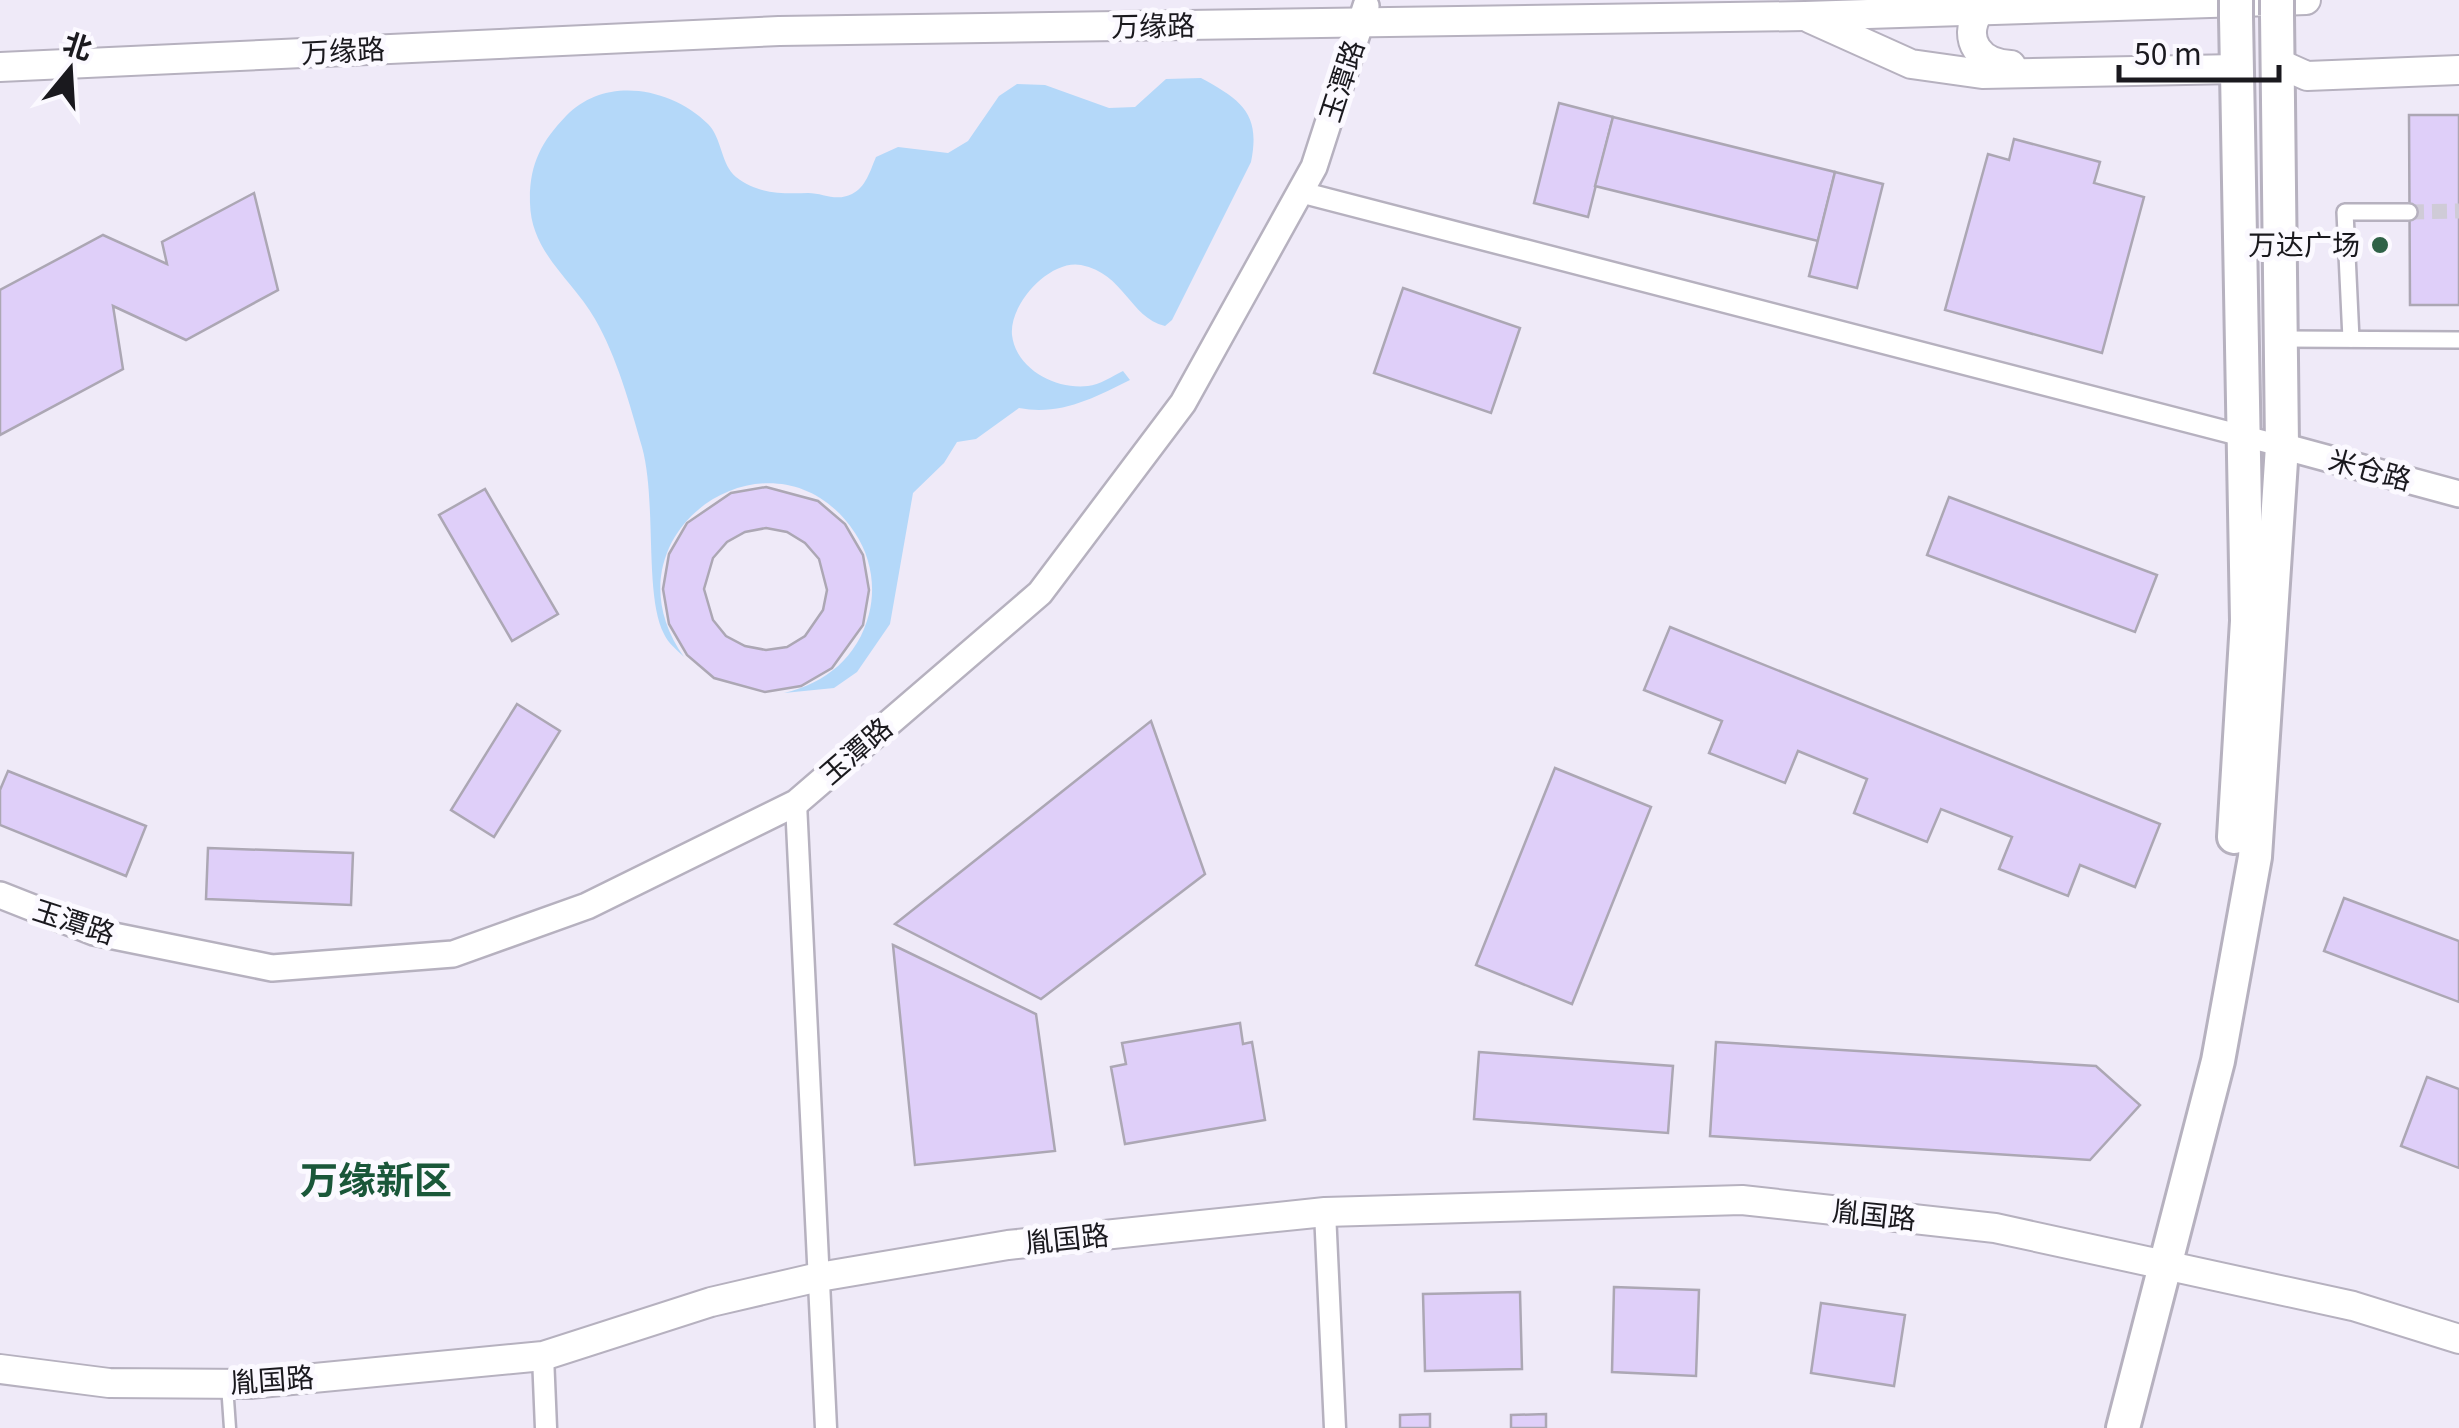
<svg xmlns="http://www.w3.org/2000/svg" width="2459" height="1428" font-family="Georgia,'Noto Sans SC',serif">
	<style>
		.water { fill: #b4d8f9 }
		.building { fill: #dfcff9; stroke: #aca7b4; stroke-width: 2.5; fill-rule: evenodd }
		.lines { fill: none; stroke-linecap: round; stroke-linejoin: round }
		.pedestrian-tunnel { stroke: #cfcbd7; stroke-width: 15; stroke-dasharray: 15 8; stroke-linecap: butt }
		.service-casing { stroke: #b6b1bf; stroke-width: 15 }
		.pedestrian-casing { stroke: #b6b1bf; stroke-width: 20 }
		.minor-casing { stroke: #b6b1bf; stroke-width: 25 }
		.tertiary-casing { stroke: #b6b1bf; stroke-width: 30 }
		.secondary-casing { stroke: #b6b1bf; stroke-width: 32 }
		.primary-casing { stroke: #b6b1bf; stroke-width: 38 }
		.service { stroke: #fff; stroke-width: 10 }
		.pedestrian { stroke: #fff; stroke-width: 15 }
		.minor { stroke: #fff; stroke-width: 20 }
		.tertiary { stroke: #fff; stroke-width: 25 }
		.secondary { stroke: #fff; stroke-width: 28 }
		.primary { stroke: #fff; stroke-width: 32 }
		.primary-bridge-casing { stroke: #b6b1bf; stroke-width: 38; stroke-linecap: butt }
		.primary-bridge { stroke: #fff; stroke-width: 32 }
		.poi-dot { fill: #2f6247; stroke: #fbf9ff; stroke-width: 4 }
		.labels { text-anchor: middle; stroke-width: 10; stroke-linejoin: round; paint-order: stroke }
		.street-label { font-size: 28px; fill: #1a191e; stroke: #fbf9ff }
		.poi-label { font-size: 28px; fill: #1a191e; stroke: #fbf9ff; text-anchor: end }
		.district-label { font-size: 38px; font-weight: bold; fill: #1a5739; stroke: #fbf9ff }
	</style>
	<rect width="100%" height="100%" fill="#efeaf8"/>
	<path class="water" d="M 1201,78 C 1241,100 1261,113 1251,162 L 1172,320 L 1165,326 C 1129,317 1125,274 1081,265 C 1050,259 1009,304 1012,335 C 1016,369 1056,390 1088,386 C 1099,385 1113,376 1123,371 L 1130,380 C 1094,398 1060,416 1019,408 L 976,439 L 957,442 L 944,463 L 913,493 L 890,624 L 857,672 L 834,688 L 784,693 C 826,683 858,657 869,614 C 876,587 871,557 855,533 C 776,413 596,532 684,657 C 677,650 668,643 664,634 C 644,596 657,501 642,447 C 630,405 617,357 595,319 C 572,279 531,253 530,203 C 529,165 541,142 566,116 C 606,75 671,88 708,124 C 722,138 721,165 736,177 C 758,194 782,194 808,193 C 823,193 836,202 852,194 C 866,187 870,171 876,157 L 898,147 L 948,153 L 968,141 L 999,96 L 1017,84 L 1045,85 L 1109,108 L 1135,107 L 1166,79 Z"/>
	<g class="building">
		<path d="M 1559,103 L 1613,117 L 1588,217 L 1534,203 Z"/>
		<path d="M 2409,115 L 2459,115 L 2459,305 L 2410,305 Z"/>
		<path d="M 1613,117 L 1835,172 L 1818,241 L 1595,186 Z"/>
		<path d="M 2014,139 L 2100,162 L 2094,183 L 2144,197 L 2102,353 L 1945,310 L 1988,154 L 2009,160 Z"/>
		<path d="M 1835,172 L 1883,184 L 1857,288 L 1809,276 Z"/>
		<path d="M 254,193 L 278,290 L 186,340 L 113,306 L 123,369 L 0,435 L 0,290 L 103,235 L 167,264 L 162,242 Z"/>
		<path d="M 1403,288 L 1520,328 L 1491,413 L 1374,373 Z"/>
		<path d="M 766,487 L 818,501 L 845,524 L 863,555 L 869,590 L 863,625 L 832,668 L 801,686 L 765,692 L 714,678 L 687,655 L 669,624 L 663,589 L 669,554 L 687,523 L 731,493 ZM 766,528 L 787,532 L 805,543 L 819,559 L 827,590 L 823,610 L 805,636 L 787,647 L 766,650 L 745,646 L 726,636 L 713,620 L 704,589 L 713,558 L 727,542 L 745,532 Z"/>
		<path d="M 485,489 L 558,614 L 512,641 L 439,515 Z"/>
		<path d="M 1949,497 L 2157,575 L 2135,632 L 1927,555 Z"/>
		<path d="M 1670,627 L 2160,824 L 2135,887 L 2080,865 L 2068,896 L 1999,869 L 2012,837 L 1941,809 L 1927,842 L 1854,813 L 1867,779 L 1798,751 L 1785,783 L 1709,753 L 1722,721 L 1644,690 Z"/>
		<path d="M 517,704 L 560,731 L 494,837 L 451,810 Z"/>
		<path d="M 1151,721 L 1205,874 L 1041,999 L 895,924 Z"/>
		<path d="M 1555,768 L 1651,807 L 1572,1004 L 1476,965 Z"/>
		<path d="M 8,771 L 146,826 L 126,876 L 0,825 L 0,790 Z"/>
		<path d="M 208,848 L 353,853 L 351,905 L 206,899 Z"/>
		<path d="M 2344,898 L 2459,941 L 2459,1002 L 2324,951 Z"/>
		<path d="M 893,945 L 1036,1014 L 1055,1151 L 915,1165 Z"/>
		<path d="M 1240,1023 L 1243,1044 L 1252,1042 L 1265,1120 L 1125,1144 L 1111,1067 L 1126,1064 L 1122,1043 Z"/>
		<path d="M 1716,1042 L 2096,1066 L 2140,1105 L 2090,1160 L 1710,1136 Z"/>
		<path d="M 1479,1052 L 1673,1066 L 1668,1133 L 1474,1119 Z"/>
		<path d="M 2427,1077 L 2459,1089 L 2459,1168 L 2401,1146 Z"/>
		<path d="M 1614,1287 L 1699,1290 L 1696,1376 L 1612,1372 Z"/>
		<path d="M 1520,1292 L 1522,1369 L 1425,1371 L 1423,1294 Z"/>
		<path d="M 1821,1303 L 1905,1315 L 1894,1386 L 1811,1373 Z"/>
		<path d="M 1430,1414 L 1430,1428 L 1400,1428 L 1400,1415 Z"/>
		<path d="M 1546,1414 L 1546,1428 L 1511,1428 L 1511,1415 Z"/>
	</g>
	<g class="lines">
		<path class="pedestrian-tunnel" d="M 2409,212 L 2459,211"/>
		<defs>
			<path id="service" d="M 227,1385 L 230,1428"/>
			<g id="pedestrian">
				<path d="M 2281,339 L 2459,340"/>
				<path d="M 2351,339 L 2345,212 L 2409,212"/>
			</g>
			<g id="minor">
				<path d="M 1300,192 L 2282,446"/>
				<path d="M 796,803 L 826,1428"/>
				<path d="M 1325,1212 L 1335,1428"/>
				<path d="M 543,1356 L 546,1428"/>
			</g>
			<g id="tertiary">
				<path d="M 2282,446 L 2459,494"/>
				<path d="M 0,895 L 94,932 L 272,968 L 453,954 L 587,906 L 796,803 L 1040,593 L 1183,403 L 1314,167 L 1366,6"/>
			</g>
			<g id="secondary">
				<path d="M 1979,11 C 1961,40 1980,64 2011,65"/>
				<path d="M 1811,19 L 1911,64 L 1982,74 L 2237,69"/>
				<path d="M 2280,64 L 2307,76 L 2459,70"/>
				<path d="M 0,67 L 779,31 L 1805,16 L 2306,0"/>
				<path d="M 0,1369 L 109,1383 L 251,1384 L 543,1356 L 711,1302 L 819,1277 L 1008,1245 L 1325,1212 L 1742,1200 L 1995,1228 L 2353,1306 L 2459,1339"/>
			</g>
			<g id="primary">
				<path d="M 2234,837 L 2247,621 L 2236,17"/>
				<path d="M 2123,1428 L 2218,1061 L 2255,857 L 2282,446 L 2277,15"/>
			</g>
		</defs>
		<use href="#service" class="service-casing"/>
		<use href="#pedestrian" class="pedestrian-casing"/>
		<use href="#minor" class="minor-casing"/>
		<use href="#tertiary" class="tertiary-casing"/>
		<use href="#secondary" class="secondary-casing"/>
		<use href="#primary" class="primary-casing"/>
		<use href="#service" class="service"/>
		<use href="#pedestrian" class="pedestrian"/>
		<use href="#minor" class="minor"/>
		<use href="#tertiary" class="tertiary"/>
		<use href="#secondary" class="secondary"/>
		<use href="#primary" class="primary"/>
		<defs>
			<g id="primary-bridge">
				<path d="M 2236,0 L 2236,17"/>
				<path d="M 2277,0 L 2277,15"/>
			</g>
		</defs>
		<use href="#primary-bridge" class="primary-bridge-casing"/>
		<use href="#primary-bridge" class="primary-bridge"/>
	</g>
	<circle class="poi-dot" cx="2380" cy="245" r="10"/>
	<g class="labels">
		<g class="street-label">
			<text transform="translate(1153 26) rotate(-1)" y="10">万缘路</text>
			<text transform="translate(343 51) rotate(-3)" y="10">万缘路</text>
			<text transform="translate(1342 81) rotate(-72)" y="10">玉潭路</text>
			<text transform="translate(2370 470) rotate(15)" y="10">米仓路</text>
			<text transform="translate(856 751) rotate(-41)" y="10">玉潭路</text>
			<text transform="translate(74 922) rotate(18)" y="10">玉潭路</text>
			<text transform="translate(1874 1215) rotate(6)" y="10">胤国路</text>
			<text transform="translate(1067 1239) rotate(-6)" y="10">胤国路</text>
			<text transform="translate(272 1380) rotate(-4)" y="10">胤国路</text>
		</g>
		<g class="poi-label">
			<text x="2360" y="255">万达广场</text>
		</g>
		<g class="district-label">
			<text x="376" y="1194">万缘新区</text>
		</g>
	</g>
	<g transform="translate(70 70) rotate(18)" stroke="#fbf9ff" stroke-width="8" paint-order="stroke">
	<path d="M0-8L18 38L0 25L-18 38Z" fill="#1a191e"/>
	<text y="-15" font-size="28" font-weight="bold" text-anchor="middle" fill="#1a191e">北</text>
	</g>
	<path d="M2119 65v15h160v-15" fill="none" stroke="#1a191e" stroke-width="5"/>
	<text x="2134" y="65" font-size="30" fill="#1a191e" stroke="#fbf9ff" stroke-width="8" paint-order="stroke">50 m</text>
</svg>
